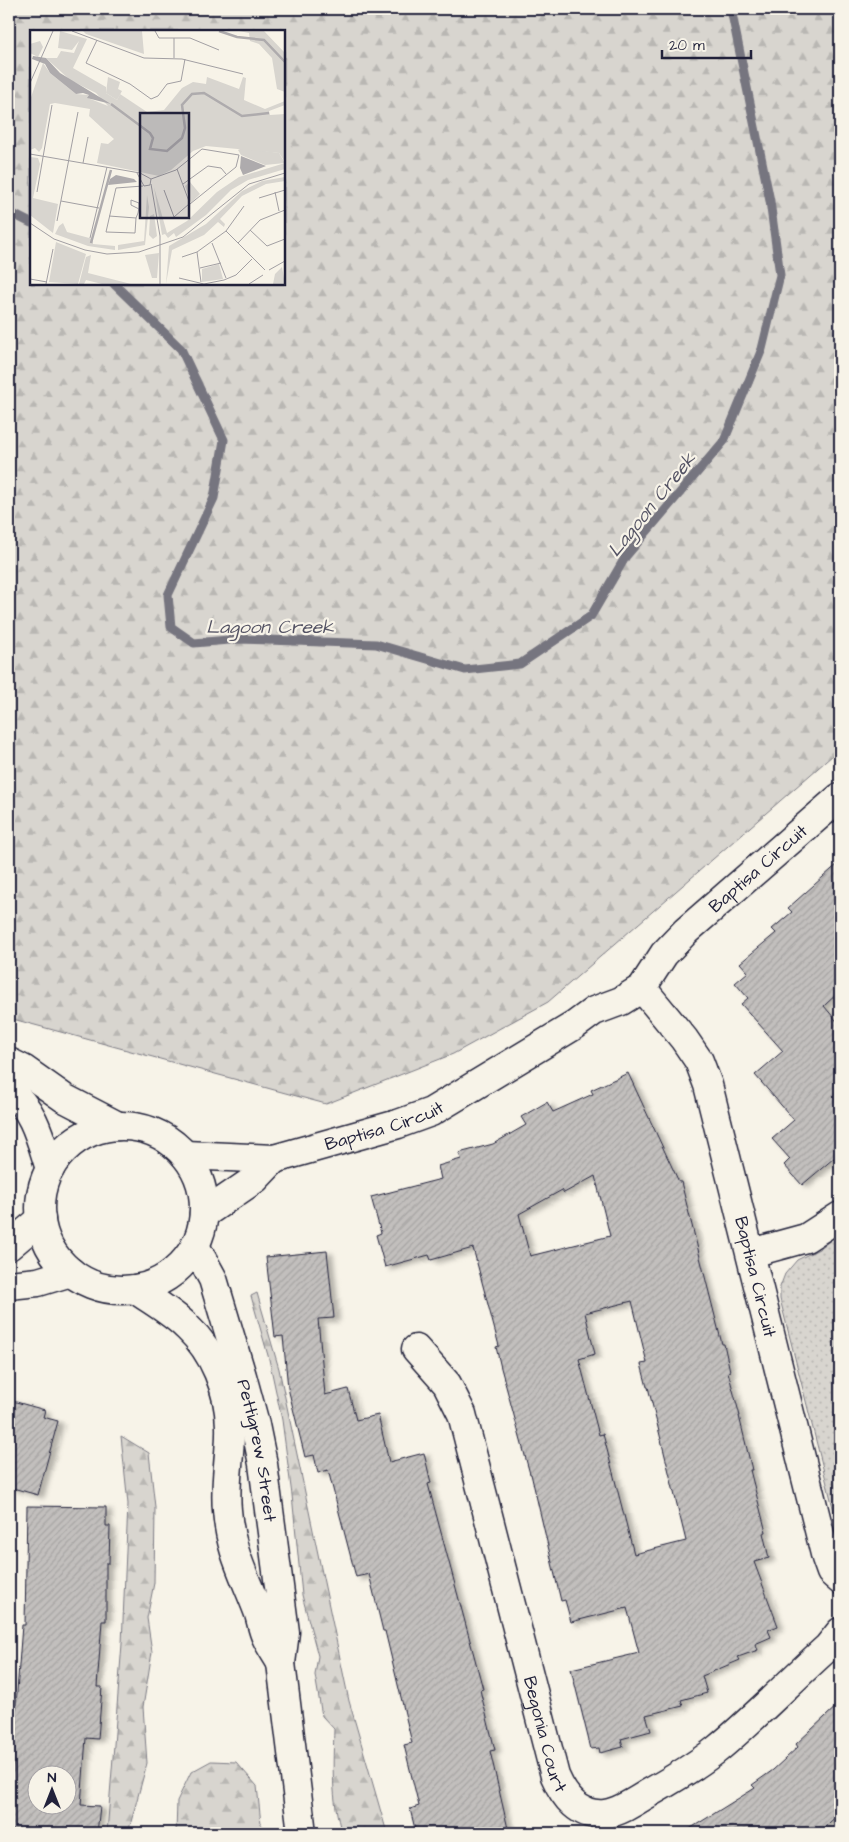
<svg xmlns="http://www.w3.org/2000/svg" width="849" height="1842" font-family="'Architects Daughter',sans-serif">
	<style>
		.grass { fill: url(#grass-dots); stroke: #7d7c85 }
		.forest { fill: url(#forest-firs); stroke: #7d7c85; fill-rule: evenodd }
		.lines { fill: none; stroke-linecap: round; stroke-linejoin: round }
		.stream { stroke: #76747f; stroke-width: 9 }
		.building { fill: url(#building-hatch); stroke: #22223b; fill-rule: evenodd; filter: url(#shadow) }
		.minor-casing { stroke: #22223b; stroke-width: 31 }
		.major-casing { stroke: #22223b; stroke-width: 31 }
		.minor { stroke: #f7f3e8; stroke-width: 28 }
		.major { stroke: #f7f3e8; stroke-width: 28 }
		.labels { text-anchor: middle; stroke-width: 4.5; stroke-linejoin: round; paint-order: stroke }
		.street-label { font-size: 18px; fill: #22223b; stroke: #f7f3e8 }
		.water-label { font-size: 19px; font-style: italic; fill: #535263; stroke: #f7f3e8 }
		.inset-river { fill: none; stroke: #aeabad; stroke-width: 2.5 }
		.inset-road { fill: none; stroke: #a29fa3; stroke-width: 1 }
		.view { fill: #22223b; fill-opacity: 0.15; stroke: #22223b; stroke-width: 2.5 }
		.inset-edge { fill: none; stroke: #22223b; stroke-width: 2.5 }
	</style>
	<defs>
		<pattern id="grass-dots" width="8" height="8" patternUnits="userSpaceOnUse" patternTransform="scale(1.25)"><rect width="8" height="8" fill="#d8d5cf"/><path d="M2 2h.1M6 6h.1" fill="none" stroke="#b9b7b3" stroke-width="1.8" stroke-linecap="round"/></pattern>
		<pattern id="forest-firs" width="22" height="20" patternUnits="userSpaceOnUse" patternTransform="scale(1.25)"><rect width="22" height="20" fill="#d8d5cf"/><path d="M5 1l3.5 6h-7zM16 11l3.5 6h-7z" fill="#b9b7b3"/></pattern>
		<pattern id="building-hatch" width="6" height="6" patternUnits="userSpaceOnUse" patternTransform="scale(1.25)"><rect width="6" height="6" fill="#c2bfbd"/><path d="M-1 1l2-2M0 6l6-6M5 7l2-2" fill="none" stroke="#a6a4a3"/></pattern>
		<filter id="shadow"><feDropShadow dx="5.5" dy="3" stdDeviation="2.5" flood-color="#0004"/></filter>
	</defs>
	<rect width="100%" height="100%" fill="#f7f3e8"/>
	<filter id="ink" filterUnits="userSpaceOnUse"><feTurbulence type="fractalNoise" baseFrequency=".02" numOctaves="2"/><feDisplacementMap in="SourceGraphic" scale="10" xChannelSelector="R" yChannelSelector="G"/><feConvolveMatrix kernelMatrix="1 2 1 2 8 2 1 2 1" color-interpolation-filters="sRGB"/></filter>
	<g filter="url(#ink)">
		<path class="grass" d="M 840,1233 L 840,1535 L 780,1299 L 780,1287 L 785,1274 L 797,1260 L 819,1249 Z"/>
		<g class="forest">
			<path d="M 9,9 L 840,9 L 840,749 L 548,1002 L 453,1054 L 326,1104 L 9,1018 ZM 31,31 L 284,31 L 284,284 L 31,284 Z"/>
			<path d="M 257,1293 L 279,1369 L 349,1701 L 387,1833 L 342,1833 C 331,1800 333,1764 334,1729 L 322,1716 L 315,1675 L 318,1656 L 302,1595 L 292,1495 L 282,1420 L 269,1359 L 251,1296 Z"/>
			<path d="M 121,1436 L 149,1453 L 155,1507 L 154,1583 L 147,1618 L 152,1652 L 143,1707 L 147,1763 L 128,1833 L 107,1833 L 122,1644 L 128,1504 Z"/>
			<path d="M 211,1761 L 236,1762 L 257,1786 L 262,1833 L 176,1833 L 177,1801 L 191,1772 Z"/>
		</g>
		<g class="lines">
			<g class="stream">
				<path d="M 9,212 L 31,223"/>
				<path d="M 114,284 L 181,349 L 224,440 L 214,498 L 168,595 L 171,627 L 194,643 L 240,639 L 376,644 L 465,670 L 520,664 L 591,616 L 626,556 L 724,441 L 762,349 L 780,275 L 770,201 L 731,9"/>
			</g>
		</g>
		<g class="building">
			<path d="M 840,862 L 840,991 L 824,1006 L 840,1025 L 840,1153 L 802,1185 L 784,1165 L 790,1159 L 772,1139 L 794,1120 L 755,1075 L 783,1051 L 741,1004 L 748,998 L 735,983 L 748,972 L 740,963 L 776,933 L 772,929 L 792,912 L 788,908 Z"/>
			<path d="M 628,1073 L 679,1182 L 681,1182 L 722,1344 L 724,1344 L 730,1371 L 728,1372 L 740,1416 L 739,1416 L 752,1470 L 750,1470 L 766,1532 L 763,1533 L 769,1558 L 754,1562 L 778,1626 L 768,1630 L 771,1637 L 755,1644 L 758,1650 L 738,1657 L 740,1660 L 702,1676 L 707,1693 L 681,1700 L 683,1706 L 646,1715 L 651,1731 L 621,1739 L 623,1747 L 600,1753 L 599,1748 L 591,1749 L 571,1669 L 639,1653 L 627,1608 L 571,1622 L 565,1600 L 561,1601 L 531,1474 L 530,1474 L 501,1368 L 496,1347 L 499,1346 L 473,1248 L 431,1260 L 429,1255 L 385,1267 L 376,1235 L 381,1233 L 371,1197 L 441,1179 L 438,1166 L 461,1159 L 459,1153 L 493,1144 L 526,1125 L 521,1117 L 547,1102 L 553,1112 L 593,1094 L 591,1090 ZM 595,1176 L 610,1236 L 530,1256 L 519,1214 L 562,1190 L 564,1193 ZM 632,1301 L 647,1363 L 641,1364 L 647,1387 L 648,1387 L 686,1541 L 634,1554 L 603,1434 L 599,1435 L 579,1359 L 595,1354 L 585,1313 Z"/>
			<path d="M 327,1251 L 334,1318 L 318,1319 L 325,1395 L 348,1389 L 356,1420 L 378,1415 L 389,1462 L 424,1453 L 431,1483 L 428,1484 L 483,1689 L 480,1690 L 495,1750 L 490,1751 L 509,1833 L 416,1833 L 410,1809 L 419,1806 L 404,1745 L 412,1743 L 385,1631 L 383,1631 L 369,1574 L 356,1577 L 328,1470 L 318,1473 L 314,1455 L 305,1457 L 288,1388 L 283,1336 L 275,1337 L 266,1257 Z"/>
			<path d="M 9,1400 L 45,1410 L 43,1417 L 58,1421 L 38,1495 L 9,1487 Z"/>
			<path d="M 27,1506 L 106,1507 L 106,1526 L 110,1526 L 109,1563 L 106,1563 L 106,1621 L 102,1621 L 97,1687 L 102,1687 L 98,1739 L 86,1738 L 81,1805 L 100,1806 L 97,1833 L 15,1833 L 15,1830 L 9,1830 L 16,1718 L 15,1718 L 22,1625 L 25,1625 ZM 38,1774 L 68,1774 L 68,1804 L 38,1804 Z"/>
			<path d="M 840,1703 L 840,1813 L 818,1833 L 683,1833 L 755,1788 L 752,1785 L 773,1770 L 798,1747 L 796,1744 Z"/>
		</g>
		<g class="lines">
			<defs>
				<g id="minor">
					<path id="s1" d="M 642,988 L 684,1039 L 699,1061 L 708,1085 L 826,1558 L 831,1572 L 840,1580"/>
					<path id="s2" d="M 185,1155 L 274,1159 L 398,1124 L 431,1112 L 575,1025 L 594,1011 L 621,1001 L 642,988 L 664,954 L 686,931 L 840,797"/>
					<path d="M 204,1214 L 255,1179 L 274,1159"/>
					<path d="M 9,1246 L 41,1219"/>
					<path d="M 751,1253 L 806,1238 L 840,1216"/>
					<path d="M 9,1285 L 38,1282 L 71,1272"/>
					<path id="s3" d="M 416,1349 L 447,1384 L 462,1414 L 555,1776 C 564,1797 579,1817 605,1814 C 620,1812 636,1801 649,1793 C 672,1780 696,1766 716,1750 C 754,1719 791,1680 828,1647 L 840,1632"/>
				</g>
				<g id="major">
					<path d="M 9,1062 L 23,1069 L 64,1098 L 118,1126"/>
					<path d="M 9,1091 C 34,1108 41,1141 50,1169"/>
					<circle cx="122" cy="1208" r="82"/>
					<path id="s4" d="M 195,1246 L 213,1279 L 242,1376 L 254,1420 L 263,1464 L 285,1632 L 281,1663 L 302,1833"/>
					<path d="M 135,1289 C 152,1301 172,1312 187,1327 C 214,1352 229,1390 230,1426 C 231,1454 224,1482 227,1510 C 230,1551 244,1574 258,1611 C 261,1619 262,1629 266,1637 C 270,1646 276,1654 281,1663"/>
				</g>
			</defs>
			<use href="#minor" class="minor-casing"/>
			<use href="#major" class="major-casing"/>
			<use href="#minor" class="minor"/>
			<use href="#major" class="major"/>
		</g>
	</g>
	<g class="labels">
		<g class="street-label">
			<text dy="6" stroke="none"><textPath href="#s2" startOffset="666">Baptisa Circuit</textPath></text>
			<text dy="6" stroke="none"><textPath href="#s2" startOffset="204">Baptisa Circuit</textPath></text>
			<text dy="6" stroke="none"><textPath href="#s1" startOffset="316">Baptisa Circuit</textPath></text>
			<text dy="6" stroke="none"><textPath href="#s4" startOffset="215">Pettigrew Street</textPath></text>
			<text dy="6" stroke="none"><textPath href="#s3" startOffset="411">Begonia Court</textPath></text>
		</g>
		<g class="water-label">
			<text transform="translate(651 504) rotate(-51)" y="7">Lagoon Creek</text>
			<text x="270" y="633">Lagoon Creek</text>
		</g>
	</g>
	<g transform="translate(30 30)">
		<rect width="255" height="255" fill="#f7f3e8"/>
		<path d="M 78,47 L 90,52 L 88,59 L 92,61 L 87,70 L 76,63 ZM 212,118 L 249,123 L 255,133 L 235,135 L 211,125 L 208,120 ZM 160,152 L 170,164 L 161,173 L 155,156 ZM 189,234 L 193,249 L 172,252 L 172,239 ZM 252,237 L 255,254 L 243,254 L 245,244 Z" fill="#d8d5cf"/>
		<path d="M 30,1 L 57,9 L 43,38 L 76,57 L 76,63 L 87,70 L 90,64 L 117,82 L 134,80 L 152,58 L 163,52 L 176,54 L 177,47 L 209,59 L 213,47 L 216,48 L 214,70 L 235,79 L 255,71 L 255,75 L 239,81 L 240,85 L 255,84 L 255,132 L 249,123 L 176,116 L 163,121 L 141,140 L 129,146 L 67,133 L 71,113 L 78,114 L 84,109 L 59,86 L 60,79 L 25,73 L 20,74 L 12,118 L 9,122 L 5,118 L 0,120 L 0,70 L 13,33 L 20,43 L 46,64 L 59,65 L 58,68 L 78,76 L 66,63 L 40,50 L 16,28 L 27,28 L 31,21 L 44,23 L 49,11 L 42,20 L 28,18 ZM 53,1 L 112,1 L 114,24 L 56,4 ZM 209,1 L 234,1 L 255,23 L 255,62 L 247,59 L 242,28 L 229,14 L 220,11 L 219,3 ZM 0,127 L 8,128 L 10,134 L 3,168 L 28,174 L 23,203 L 0,185 ZM 255,133 L 255,139 L 218,150 L 201,160 L 176,185 L 146,207 L 144,203 L 138,208 L 135,204 L 132,205 L 124,157 L 137,203 L 157,191 L 187,162 L 209,147 ZM 255,147 L 255,151 L 236,154 L 212,166 L 190,189 L 195,194 L 194,197 L 188,192 L 174,205 L 142,220 L 136,254 L 139,216 L 176,194 L 212,161 L 232,151 ZM 117,165 L 119,177 L 115,215 L 88,220 L 88,215 L 114,211 ZM 124,184 L 127,206 L 123,209 L 119,205 L 120,186 ZM 33,193 L 37,202 L 63,209 L 63,214 L 85,216 L 85,220 L 58,216 L 25,204 L 29,196 ZM 26,212 L 56,224 L 48,254 L 19,252 ZM 129,223 L 127,248 L 122,248 L 115,225 ZM 61,225 L 58,243 L 101,254 L 72,254 L 56,250 L 54,254 L 49,254 L 56,227 Z" fill="#d8d5cf"/>
		<path d="M 10,11 L 13,17 L 8,27 L 0,23 L 0,14 Z" fill="#d8d5cf"/>
		<path d="M 3,26 L 16,28 L 30,43 L 81,74 L 57,68 L 59,65 L 53,63 L 46,64 L 20,43 L 15,34 L 2,29 ZM 211,126 L 236,136 L 213,145 L 210,138 ZM 86,145 L 104,149 L 107,152 L 78,155 L 80,149 Z" fill="#aeabad"/>
		<path class="inset-river" d="M 189,1 L 207,7 L 234,10 L 255,32M 81,74 L 120,103 L 123,108 L 120,119 L 137,121 L 152,108 L 155,98 L 152,75 L 162,64 L 174,63 L 212,86 L 239,83M 61,213 L 81,140"/>
		<path class="inset-road" d="M 42,1 L 114,28 L 152,29 L 213,44M 125,1 L 129,8 L 160,8M 144,8 L 144,28M 160,8 L 189,20M 67,10 L 56,33 L 100,54 L 121,69 L 128,66 L 137,54 L 151,51 L 155,29M 0,53 L 23,1M 0,124 L 110,143 L 121,149 L 120,155 L 114,156 L 107,143M 53,133 L 58,107M 121,149 L 146,140 L 172,119 L 209,125 L 206,137 L 160,174 L 147,139M 121,154 L 130,206 L 130,254M 153,154 L 178,136 L 191,138 L 196,144M 134,160 L 144,187 L 159,174M 7,162 L 22,75M 245,162 L 249,181M 229,168 L 255,160M 31,171 L 69,178M 79,186 L 106,188M 106,188 L 105,203 L 76,202 L 86,158 L 113,156M 106,188 L 108,183 L 109,177 L 109,173 L 101,170 L 101,175 L 109,179M 27,191 L 48,82M 0,193 L 24,209 L 55,220 L 77,224 L 109,222 L 153,207 L 219,154 L 255,143M 220,200 L 237,216 L 255,209M 196,201 L 235,240M 196,201 L 214,176M 60,208 L 77,137M 182,213 L 196,248M 208,213 L 230,190 L 255,180M 167,222 L 171,252M 152,227 L 167,222 L 196,201M 170,238 L 191,233M 239,240 L 255,231M 149,248 L 174,254 L 194,250 L 206,245 L 222,229M 0,249 L 17,252M 16,254 L 23,219M 219,254 L 233,245"/>
		<path class="view" d="M 110,83 L 159,83 L 159,188 L 110,188 Z"/>
		<rect width="255" height="255" class="inset-edge"/>
	</g>
	<rect width="849" height="1842" fill="none" stroke="#f7f3e8" stroke-width="30"/>
	<rect x="15" y="15" width="819" height="1812" fill="none" stroke="#22223b" stroke-width="2" filter="url(#ink)"/>
	<g transform="translate(52 1790)"><circle r="24" fill="#f7f3e8" stroke="#a29fa3"/>
	<path d="M0-4L9 19L0 12L-9 19Z" fill="#22223b"/>
	<text y="-8" font-size="14" font-weight="bold" text-anchor="middle" fill="#22223b">N</text>
	</g>
	<path d="M662 50v8h89v-8" fill="none" stroke="#22223b" stroke-width="2.5"/>
	<text x="669" y="50" font-size="15" fill="#22223b" stroke="#f7f3e8" stroke-width="4" paint-order="stroke">20 m</text>
</svg>
